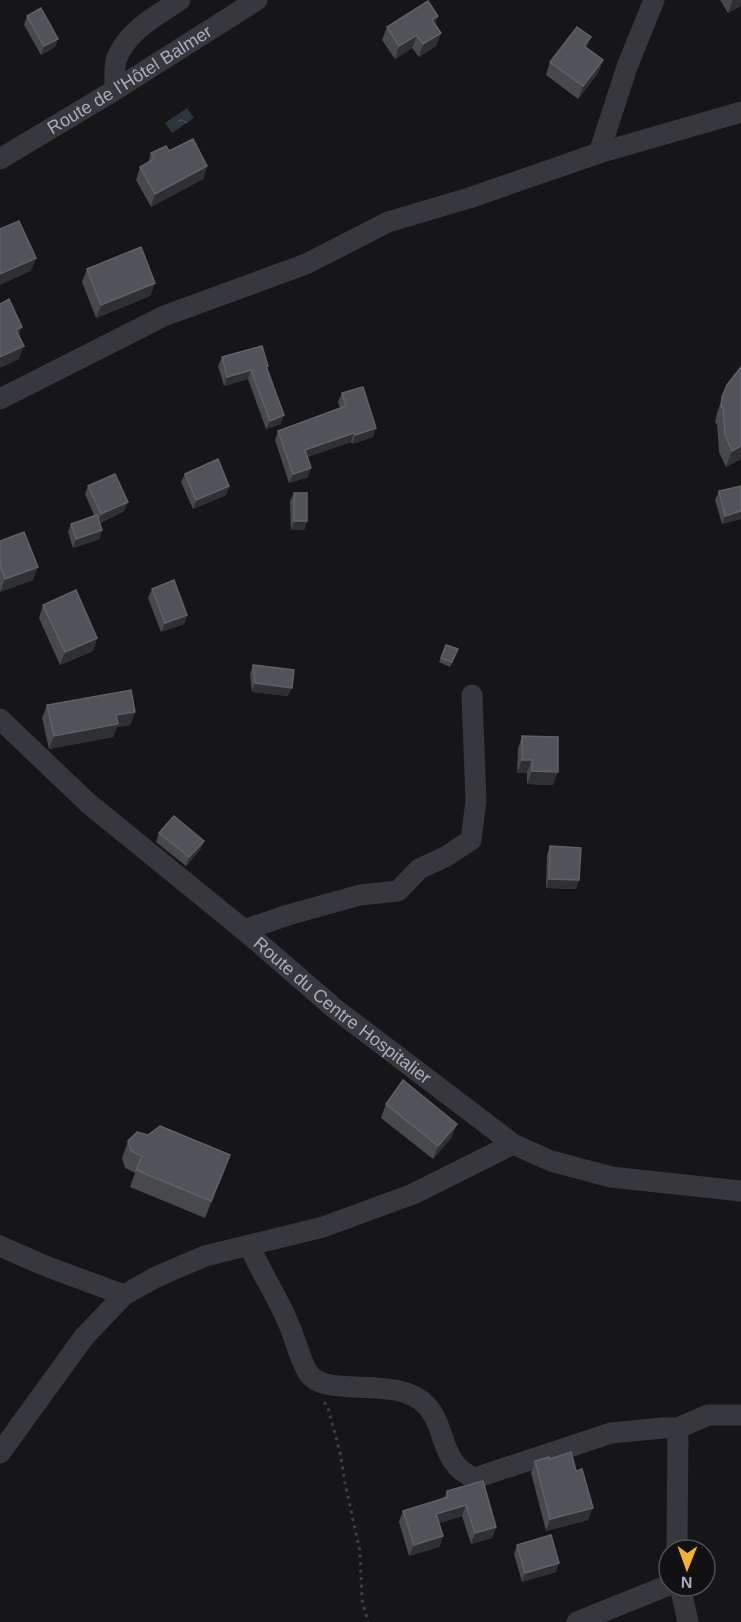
<svg xmlns="http://www.w3.org/2000/svg" width="741" height="1622" font-family="Arial,sans-serif">
	<style>
		.water { fill: url(#water-ripples) }
		.lines { fill: none; stroke-linecap: round; stroke-linejoin: round }
		.path { stroke: #3d3f44; stroke-width: 3; stroke-dasharray: 3 4.5; stroke-linecap: butt }
		.minor { stroke: #37383d; stroke-width: 21 }
		.wall { fill: #47494d }
		.shaded-wall { fill: #2f3033 }
		.building { fill: #525359; stroke: #5f6168; stroke-width: 1.5 }
		.labels { text-anchor: middle; stroke-width: 6; stroke-linejoin: round; paint-order: stroke }
		.street-label { font-size: 18px; fill: #a8adb8; stroke: #111113 }
	</style>
	<defs>
		<pattern id="water-ripples" width="26" height="14" patternUnits="userSpaceOnUse" patternTransform="scale(1.5)"><rect width="26" height="14" fill="#2c353c"/><path d="M2 4q2-2 4 0t4 0M15 11q2-2 4 0t4 0" fill="none" stroke="#485056"/></pattern>
	</defs>
	<rect width="100%" height="100%" fill="#161618"/>
	<path class="water" d="M 187,108 L 194,118 L 172,133 L 165,123 Z"/>
	<g class="lines">
		<path class="path" d="M 324,1402 L 328,1408 L 340,1452 L 345,1483 L 360,1552 L 362,1600 L 368,1622"/>
		<g class="minor">
			<path d="M 115,90 C 115,81 114,70 116,61 C 124,33 157,15 180,0"/>
			<path d="M 599,153 L 627,67 L 654,0"/>
			<path id="s1" d="M 0,159 L 115,90 L 257,0"/>
			<path d="M 0,399 L 164,316 L 306,264 L 388,222 L 469,198 L 599,153 L 741,112"/>
			<path id="s2" d="M 0,719 L 88,803 L 244,930 L 334,1008 L 513,1144 L 551,1161 L 611,1177 L 741,1191"/>
			<path d="M 244,930 L 288,915 L 360,895 L 398,891 L 419,869 L 445,857 L 471,840 L 476,801 L 472,695"/>
			<path d="M 249,1245 C 261,1273 279,1299 290,1327 C 295,1339 302,1365 309,1374 C 327,1399 397,1374 426,1405 C 448,1428 439,1465 475,1478 L 611,1433 L 663,1428 L 678,1428 L 708,1415 L 741,1415"/>
			<path d="M 0,1246 L 48,1267 L 124,1295"/>
			<path d="M 0,1453 L 84,1337 L 124,1295 L 156,1277 L 205,1256 L 323,1227 L 413,1194 L 513,1144"/>
			<path d="M 677,1550 L 678,1428"/>
			<path d="M 680,1586 L 688,1622"/>
			<path d="M 577,1622 L 669,1585"/>
		</g>
	</g>
	<g class="wall">
		<path d="M 720,0 L 741,0 L 741,6 L 728,13 Z"/>
		<path d="M 27,16 L 55,47 L 41,55 L 24,25 Z"/>
		<path d="M 438,16 L 435,24 L 441,33 L 436,46 L 419,57 L 412,48 L 395,59 L 382,40 L 387,27 Z"/>
		<path d="M 587,48 L 603,60 L 598,73 L 578,99 L 546,75 L 550,62 Z"/>
		<path d="M 169,151 L 207,166 L 203,179 L 151,207 L 136,180 L 140,167 L 148,163 L 151,153 Z"/>
		<path d="M 87,269 L 155,283 L 150,296 L 96,318 L 82,282 Z"/>
		<path d="M 222,357 L 268,366 L 267,368 L 281,424 L 266,429 L 248,379 L 224,386 L 218,366 Z"/>
		<path d="M 727,385 L 741,459 L 726,467 L 719,452 L 717,424 L 715,423 L 717,413 Z"/>
		<path d="M 342,393 L 373,437 L 352,444 L 351,442 L 307,457 L 308,477 L 289,483 L 275,440 L 278,431 L 340,408 L 338,402 Z"/>
		<path d="M 185,474 L 229,486 L 226,495 L 193,509 L 181,482 Z"/>
		<path d="M 88,486 L 128,502 L 124,511 L 100,523 L 102,530 L 99,539 L 73,548 L 68,532 L 71,524 L 94,515 L 85,494 Z"/>
		<path d="M 741,486 L 741,519 L 722,524 L 715,500 L 719,491 Z"/>
		<path d="M 294,493 L 307,521 L 304,530 L 291,530 L 290,501 Z"/>
		<path d="M 0,541 L 33,580 L 0,592 Z"/>
		<path d="M 152,589 L 187,615 L 184,624 L 161,632 L 148,598 Z"/>
		<path d="M 43,605 L 97,638 L 93,651 L 60,665 L 39,618 Z"/>
		<path d="M 446,645 L 458,649 L 450,667 L 439,662 Z"/>
		<path d="M 253,665 L 288,696 L 252,692 L 250,674 Z"/>
		<path d="M 47,705 L 135,712 L 130,725 L 117,727 L 113,737 L 49,749 L 42,718 Z"/>
		<path d="M 522,736 L 553,785 L 527,784 L 527,773 L 517,773 L 518,749 Z"/>
		<path d="M 159,833 L 204,841 L 200,850 L 186,866 L 156,842 Z"/>
		<path d="M 550,846 L 576,889 L 546,888 L 547,855 Z"/>
		<path d="M 386,1104 L 452,1137 L 433,1159 L 381,1118 Z"/>
		<path d="M 128,1141 L 224,1172 L 205,1218 L 130,1187 L 135,1173 L 125,1168 L 122,1158 Z"/>
		<path d="M 550,1459 L 588,1520 L 546,1531 L 531,1473 L 535,1461 Z"/>
		<path d="M 447,1491 L 496,1527 L 492,1538 L 471,1544 L 462,1516 L 439,1523 L 443,1536 L 439,1547 L 409,1556 L 399,1522 L 403,1511 L 444,1498 Z"/>
		<path d="M 517,1545 L 556,1572 L 522,1582 L 514,1554 Z"/>
	</g>
	<g class="shaded-wall">
		<path d="M 733,0 L 741,0 L 741,6 L 728,13 Z"/>
		<path d="M 438,16 L 433,29 L 432,20 Z"/>
		<path d="M 441,33 L 436,46 L 419,57 L 423,44 Z"/>
		<path d="M 417,35 L 412,48 L 395,59 L 399,46 Z"/>
		<path d="M 591,37 L 586,50 L 584,46 Z"/>
		<path d="M 58,39 L 55,47 L 41,55 L 44,46 Z"/>
		<path d="M 603,60 L 598,73 L 578,99 L 583,86 Z"/>
		<path d="M 207,166 L 203,179 L 151,207 L 155,194 Z"/>
		<path d="M 36,258 L 31,271 L 0,285 L 0,274 Z"/>
		<path d="M 155,283 L 150,296 L 96,318 L 101,305 Z"/>
		<path d="M 22,327 L 17,340 L 16,330 Z"/>
		<path d="M 24,346 L 19,359 L 0,368 L 0,357 Z"/>
		<path d="M 251,370 L 248,379 L 224,386 L 227,377 Z"/>
		<path d="M 284,415 L 281,424 L 266,429 L 270,421 Z"/>
		<path d="M 376,428 L 373,437 L 352,444 L 355,435 Z"/>
		<path d="M 354,433 L 351,442 L 302,459 L 305,450 Z"/>
		<path d="M 741,446 L 741,459 L 726,467 L 732,451 Z"/>
		<path d="M 311,468 L 308,477 L 289,483 L 293,474 Z"/>
		<path d="M 229,486 L 226,495 L 193,509 L 196,500 Z"/>
		<path d="M 128,502 L 124,511 L 98,523 L 101,514 Z"/>
		<path d="M 741,511 L 741,519 L 722,524 L 725,516 Z"/>
		<path d="M 294,521 L 307,521 L 304,530 L 291,530 Z"/>
		<path d="M 102,530 L 99,539 L 73,548 L 76,539 Z"/>
		<path d="M 38,567 L 33,580 L 0,592 L 5,579 Z"/>
		<path d="M 187,615 L 184,624 L 161,632 L 165,623 Z"/>
		<path d="M 97,638 L 93,651 L 60,665 L 65,652 Z"/>
		<path d="M 255,683 L 292,688 L 288,696 L 252,692 Z"/>
		<path d="M 135,712 L 130,725 L 117,727 L 113,737 L 49,749 L 54,736 L 116,715 Z"/>
		<path d="M 522,760 L 532,760 L 527,773 L 517,773 Z"/>
		<path d="M 532,771 L 558,772 L 553,785 L 527,784 Z"/>
		<path d="M 204,841 L 200,850 L 186,866 L 189,857 Z"/>
		<path d="M 549,879 L 579,880 L 576,889 L 546,888 Z"/>
		<path d="M 457,1124 L 452,1137 L 433,1159 L 438,1146 Z"/>
		<path d="M 230,1155 L 224,1172 L 205,1218 L 211,1201 Z"/>
		<path d="M 466,1505 L 462,1516 L 432,1525 L 436,1514 Z"/>
		<path d="M 593,1508 L 588,1520 L 546,1531 L 550,1519 Z"/>
		<path d="M 496,1527 L 492,1538 L 471,1544 L 475,1533 Z"/>
		<path d="M 443,1536 L 439,1547 L 409,1556 L 414,1545 Z"/>
		<path d="M 559,1563 L 556,1572 L 522,1582 L 525,1573 Z"/>
	</g>
	<g class="building">
		<path d="M 428,1 L 438,16 L 432,20 L 441,33 L 423,44 L 417,35 L 399,46 L 387,27 Z"/>
		<path d="M 41,8 L 58,39 L 44,46 L 27,16 Z"/>
		<path d="M 577,27 L 591,37 L 584,46 L 603,60 L 583,86 L 550,62 Z"/>
		<path d="M 193,139 L 207,166 L 155,194 L 140,167 L 154,159 L 151,153 L 166,146 L 169,151 Z"/>
		<path d="M 19,221 L 36,258 L 0,274 L 0,229 Z"/>
		<path d="M 141,247 L 155,283 L 101,305 L 87,269 Z"/>
		<path d="M 9,299 L 22,327 L 16,330 L 24,346 L 0,357 L 0,304 Z"/>
		<path d="M 262,346 L 268,366 L 266,366 L 284,415 L 270,421 L 251,370 L 227,377 L 222,357 Z"/>
		<path d="M 741,367 L 741,446 L 732,451 L 725,435 L 723,408 L 721,407 L 722,397 L 727,385 Z"/>
		<path d="M 363,387 L 376,428 L 355,435 L 354,433 L 305,450 L 311,468 L 293,474 L 278,431 L 346,406 L 342,393 Z"/>
		<path d="M 218,459 L 229,486 L 196,500 L 185,474 Z"/>
		<path d="M 115,474 L 128,502 L 101,514 L 88,486 Z"/>
		<path d="M 741,486 L 741,511 L 725,516 L 719,491 Z"/>
		<rect x="294" y="493" width="13" height="28"/>
		<path d="M 97,515 L 102,530 L 76,539 L 71,524 Z"/>
		<path d="M 24,532 L 38,567 L 5,579 L 0,566 L 0,541 Z"/>
		<path d="M 174,580 L 187,615 L 165,623 L 152,589 Z"/>
		<path d="M 76,590 L 97,638 L 65,652 L 43,605 Z"/>
		<path d="M 446,645 L 458,649 L 452,662 L 441,658 Z"/>
		<path d="M 253,665 L 294,670 L 292,688 L 255,683 Z"/>
		<path d="M 131,690 L 135,712 L 116,715 L 118,724 L 54,736 L 47,705 Z"/>
		<path d="M 522,736 L 558,737 L 558,772 L 532,771 L 532,760 L 522,760 Z"/>
		<path d="M 174,816 L 204,841 L 189,857 L 159,833 Z"/>
		<path d="M 550,846 L 581,848 L 579,880 L 549,879 Z"/>
		<path d="M 403,1080 L 457,1124 L 438,1146 L 386,1104 Z"/>
		<path d="M 160,1126 L 230,1155 L 211,1201 L 136,1170 L 142,1156 L 131,1151 L 128,1141 L 137,1132 L 148,1135 Z"/>
		<path d="M 571,1452 L 576,1471 L 582,1469 L 593,1508 L 550,1519 L 535,1461 L 549,1457 L 550,1459 Z"/>
		<path d="M 483,1481 L 496,1527 L 475,1533 L 466,1505 L 436,1514 L 443,1536 L 414,1545 L 403,1511 L 448,1497 L 447,1491 Z"/>
		<path d="M 551,1535 L 559,1563 L 525,1573 L 517,1545 Z"/>
	</g>
	<g class="labels">
		<g class="street-label">
			<text dy="6" stroke="none"><textPath href="#s1" startOffset="152">Route de l'Hôtel Balmer</textPath></text>
			<text dy="6" stroke="none"><textPath href="#s2" startOffset="450">Route du Centre Hospitalier</textPath></text>
		</g>
	</g>
	<g transform="translate(687 1568) rotate(181)"><circle r="28" fill="#111113" stroke="#4d4f55" stroke-width="1.5"/>
	<path d="M0-4.5L10 22L0 15L-10 22Z" fill="#f2b134"/>
	<text y="-9" font-size="16" font-weight="bold" text-anchor="middle" fill="#a8adb8">N</text>
	</g>
</svg>
